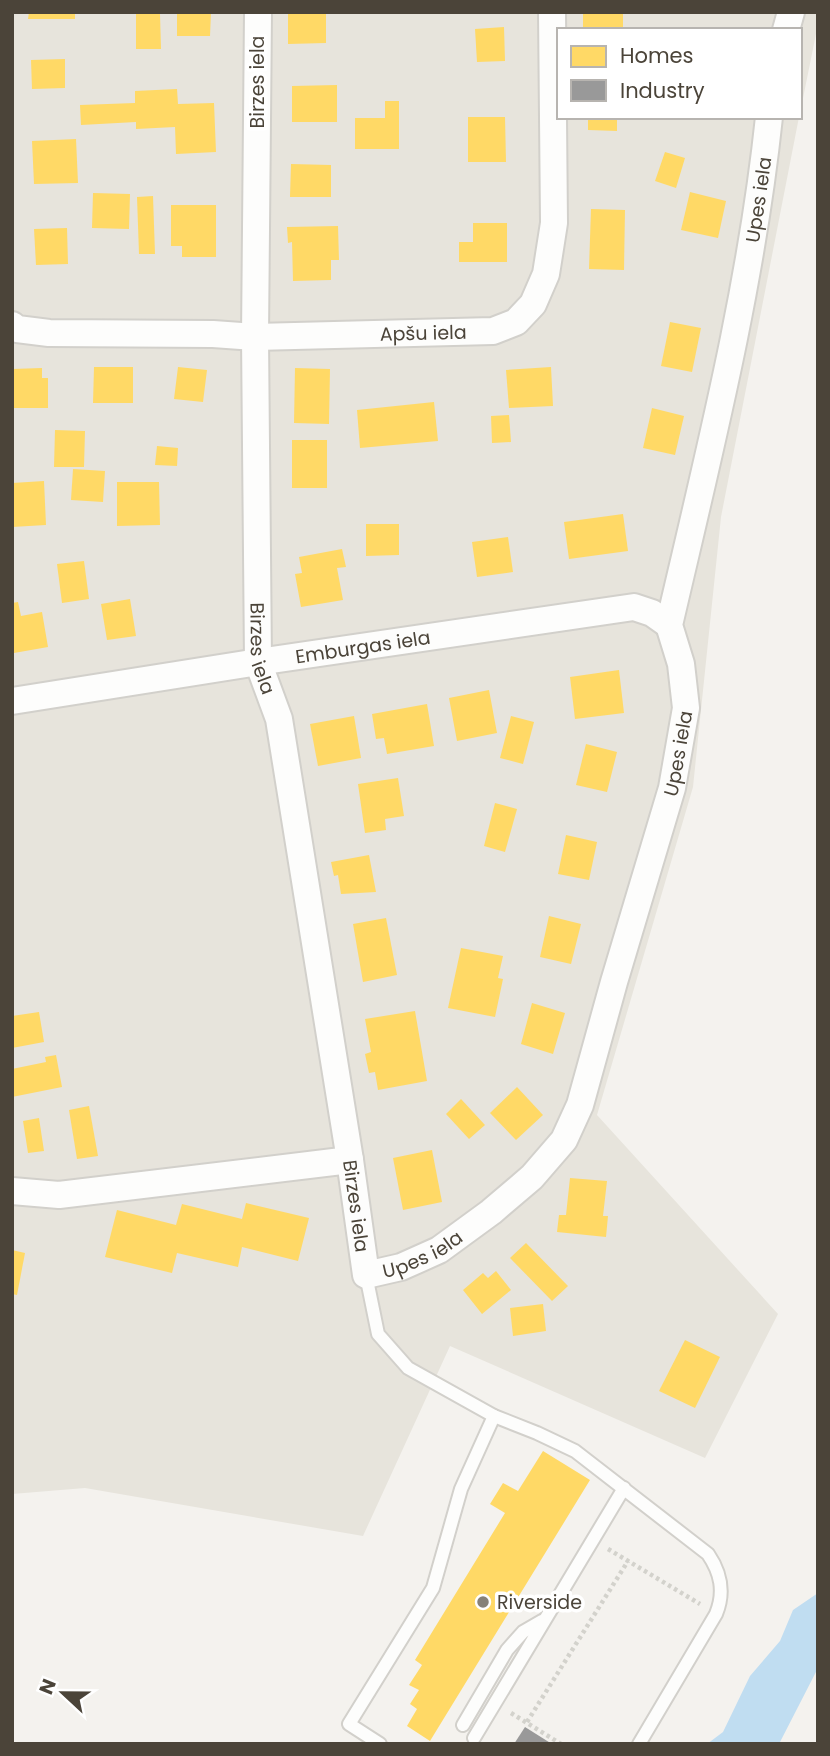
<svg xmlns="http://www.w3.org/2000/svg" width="830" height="1756" font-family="Poppins,sans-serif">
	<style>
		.residential { fill: #e7e4dc }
		.water { fill: #c0ddf1 }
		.homes { fill: #ffd966 }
		.industry { fill: #999 }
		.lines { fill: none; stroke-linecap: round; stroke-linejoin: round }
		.lane-casing { stroke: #d2d0cb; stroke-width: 16 }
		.street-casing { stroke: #d2d0cb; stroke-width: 30 }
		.path { stroke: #d3d2cc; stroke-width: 4.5; stroke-dasharray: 3.5 3.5; stroke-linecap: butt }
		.lane { stroke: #fdfdfc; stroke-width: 12 }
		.street { stroke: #fdfdfc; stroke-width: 26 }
		.poi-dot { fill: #868178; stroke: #fff; stroke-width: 2.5 }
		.labels { text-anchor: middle; stroke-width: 7; stroke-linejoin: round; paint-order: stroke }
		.street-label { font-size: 19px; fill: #4b4439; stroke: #fff }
		.poi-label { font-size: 19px; fill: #4b4439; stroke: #fff; text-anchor: start }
	</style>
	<rect width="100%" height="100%" fill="#f4f2ee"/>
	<path class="residential" d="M 12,12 L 818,12 L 818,24 L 800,113 L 800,30 L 559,30 L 559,117 L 799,117 L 721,517 L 693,787 L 597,1115 L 778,1314 L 705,1458 L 450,1346 L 363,1536 L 85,1488 L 12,1494 Z"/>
	<path class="water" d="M 818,1593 L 818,1668 L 779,1744 L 707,1744 L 723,1732 L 750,1676 L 780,1641 L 793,1610 Z"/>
	<g class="homes">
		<path d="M 29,12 L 75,12 L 75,19 L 28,19 Z"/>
		<path d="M 177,12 L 211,12 L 210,36 L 177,36 Z"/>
		<path d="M 288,12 L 326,12 L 326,43 L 288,44 Z"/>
		<rect x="583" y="12" width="40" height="18"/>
		<path d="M 136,14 L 160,14 L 161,49 L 136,49 Z"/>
		<path d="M 504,27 L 505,61 L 477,62 L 475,29 Z"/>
		<path d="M 65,59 L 65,88 L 32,89 L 31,60 Z"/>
		<path d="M 337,85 L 337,122 L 292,122 L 292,86 Z"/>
		<path d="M 177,89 L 178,104 L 214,103 L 216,152 L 176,154 L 175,127 L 136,129 L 136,122 L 81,125 L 80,105 L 135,103 L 135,91 Z"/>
		<path d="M 385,101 L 399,101 L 399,149 L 355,149 L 355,118 L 385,118 Z"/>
		<path d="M 468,117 L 505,117 L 506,162 L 468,162 Z"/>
		<path d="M 588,117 L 617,117 L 617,131 L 588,130 Z"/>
		<path d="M 76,139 L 78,183 L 34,184 L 32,141 Z"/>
		<path d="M 665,152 L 685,158 L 676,188 L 655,181 Z"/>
		<path d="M 291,164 L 331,165 L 331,197 L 290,197 Z"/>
		<path d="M 690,192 L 726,201 L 718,238 L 681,230 Z"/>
		<path d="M 93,193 L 130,194 L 129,229 L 92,228 Z"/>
		<path d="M 153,196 L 155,254 L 139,254 L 137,197 Z"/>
		<path d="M 171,205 L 216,205 L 216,257 L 182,257 L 182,246 L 171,246 Z"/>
		<path d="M 591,209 L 625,210 L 624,270 L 589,269 Z"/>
		<path d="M 473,223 L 507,223 L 507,262 L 459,262 L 459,242 L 473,242 Z"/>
		<path d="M 338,226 L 339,260 L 331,260 L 331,280 L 293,281 L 292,242 L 288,243 L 287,227 Z"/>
		<path d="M 67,228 L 68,264 L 36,265 L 34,229 Z"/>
		<path d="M 670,322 L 701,328 L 692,372 L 661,366 Z"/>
		<path d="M 94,367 L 133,367 L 133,403 L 93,403 Z"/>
		<path d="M 178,367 L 207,370 L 203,402 L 174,399 Z"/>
		<path d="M 551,367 L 553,406 L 509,408 L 506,370 Z"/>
		<path d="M 42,368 L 42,378 L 48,378 L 48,408 L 12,408 L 12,369 Z"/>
		<path d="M 295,368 L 330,369 L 329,424 L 294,423 Z"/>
		<path d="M 434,402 L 438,441 L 360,448 L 357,410 Z"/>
		<path d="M 652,408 L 684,416 L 675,455 L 643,448 Z"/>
		<path d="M 509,415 L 511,442 L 492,443 L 491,416 Z"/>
		<path d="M 55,430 L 85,431 L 84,467 L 54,467 Z"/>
		<rect x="292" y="440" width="35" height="48"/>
		<path d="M 157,446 L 178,448 L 177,466 L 155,465 Z"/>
		<path d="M 73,469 L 105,471 L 103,502 L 71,500 Z"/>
		<path d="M 44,481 L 46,525 L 12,527 L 12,483 Z"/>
		<path d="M 117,482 L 159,482 L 160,525 L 117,526 Z"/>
		<path d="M 623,514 L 628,551 L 569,559 L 564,522 Z"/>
		<path d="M 366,524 L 399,524 L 399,555 L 366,556 Z"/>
		<path d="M 508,537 L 513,572 L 477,577 L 472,542 Z"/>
		<path d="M 342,549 L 346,567 L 337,568 L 343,600 L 301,607 L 295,574 L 302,573 L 299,557 Z"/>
		<path d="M 84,561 L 89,599 L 62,603 L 57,564 Z"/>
		<path d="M 130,599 L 136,636 L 107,640 L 101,604 Z"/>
		<path d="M 18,602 L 21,616 L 42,612 L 48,647 L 14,653 L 12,603 Z"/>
		<path d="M 619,670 L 624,713 L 575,719 L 570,677 Z"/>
		<path d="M 489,690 L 497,733 L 457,741 L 449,698 Z"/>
		<path d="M 427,704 L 434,746 L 387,754 L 384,738 L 376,739 L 372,714 Z"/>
		<path d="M 354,716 L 361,758 L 318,766 L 310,724 Z"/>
		<path d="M 511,716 L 534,722 L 523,764 L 500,758 Z"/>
		<path d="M 586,744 L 617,752 L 607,792 L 576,785 Z"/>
		<path d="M 398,778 L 404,816 L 385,819 L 386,830 L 365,833 L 358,784 Z"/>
		<path d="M 495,803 L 517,809 L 505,852 L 484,846 Z"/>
		<path d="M 566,835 L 597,842 L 589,880 L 558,874 Z"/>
		<path d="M 369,855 L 376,892 L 341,894 L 338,875 L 334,876 L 331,862 Z"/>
		<path d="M 549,916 L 581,924 L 571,964 L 540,957 Z"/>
		<path d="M 386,918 L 397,975 L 363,982 L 353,924 Z"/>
		<path d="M 461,948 L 503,956 L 498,978 L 503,979 L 495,1017 L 448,1008 Z"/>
		<path d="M 532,1003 L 565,1013 L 553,1054 L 521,1044 Z"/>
		<path d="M 415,1011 L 427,1081 L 378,1090 L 375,1072 L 369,1073 L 365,1054 L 371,1052 L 365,1019 Z"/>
		<path d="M 39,1012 L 44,1042 L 12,1048 L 12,1016 Z"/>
		<path d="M 56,1055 L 62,1087 L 12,1097 L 12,1069 L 46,1062 L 45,1057 Z"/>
		<path d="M 517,1087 L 543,1115 L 516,1140 L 490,1113 Z"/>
		<path d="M 461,1099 L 485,1125 L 469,1139 L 446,1114 Z"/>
		<path d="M 89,1106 L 98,1156 L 77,1159 L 69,1110 Z"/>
		<path d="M 39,1118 L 44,1151 L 28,1153 L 23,1121 Z"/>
		<path d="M 432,1150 L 442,1202 L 403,1210 L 393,1158 Z"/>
		<path d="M 570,1178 L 607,1181 L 603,1216 L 608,1216 L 606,1237 L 557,1232 L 559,1215 L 566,1215 Z"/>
		<path d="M 246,1203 L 309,1218 L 298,1261 L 242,1247 L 238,1267 L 177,1253 L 172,1273 L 105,1257 L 117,1210 L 176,1225 L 182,1204 L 242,1219 Z"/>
		<path d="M 526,1243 L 568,1286 L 552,1301 L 510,1258 Z"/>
		<path d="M 12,1250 L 25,1253 L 17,1295 L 12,1294 Z"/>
		<path d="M 496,1271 L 511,1290 L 482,1314 L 463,1290 L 483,1273 L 488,1278 Z"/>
		<path d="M 543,1304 L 546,1331 L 513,1336 L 510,1308 Z"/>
		<path d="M 685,1340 L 720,1357 L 695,1408 L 659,1391 Z"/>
		<path d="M 543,1451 L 590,1480 L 430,1741 L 407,1726 L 417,1709 L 410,1704 L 419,1690 L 409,1685 L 422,1665 L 415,1660 L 505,1513 L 490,1504 L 503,1483 L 518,1491 Z"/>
	</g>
	<path class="industry" d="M 525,1727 L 552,1744 L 514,1744 Z"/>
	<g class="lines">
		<defs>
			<g id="lane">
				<path d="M 366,1275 L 378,1334 L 408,1368 L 494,1416 L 537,1433 L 575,1451 L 708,1554 C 721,1573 725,1592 716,1614 L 639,1744"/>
				<path d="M 463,1725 L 507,1650 L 523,1632 L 542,1621"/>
				<path d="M 474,1738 L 624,1488"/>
				<path d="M 380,1744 L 349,1724 L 433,1588 L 461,1489 L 494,1416"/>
			</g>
			<g id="street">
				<path id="s1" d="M 258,12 L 255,337 L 258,662 L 279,719 L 350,1160 L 366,1275 L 401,1267 L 439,1250 L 491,1212 L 532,1177 L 564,1140 L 580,1105 L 614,982 L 672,788 L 686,708 L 681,664 L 669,625 C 708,457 751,289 769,117"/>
				<path d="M 786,30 L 791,12"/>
				<path id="s2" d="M 12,325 L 17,329 L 49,333 L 213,334 L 255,337 L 493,331 L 516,322 L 533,304 L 546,274 L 554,223 L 552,12"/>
				<path id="s3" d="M 12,701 L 258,662 L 634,607 L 652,613 L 669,625"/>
				<path d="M 12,1191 L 59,1195 L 350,1160"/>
			</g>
		</defs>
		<use href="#lane" class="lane-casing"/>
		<use href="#street" class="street-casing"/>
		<g class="path">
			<path d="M 608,1549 L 700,1604"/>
			<path d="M 511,1713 L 561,1744"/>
			<path d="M 527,1722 L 628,1561"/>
		</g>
		<use href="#lane" class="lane"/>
		<use href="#street" class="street"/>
	</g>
	<circle class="poi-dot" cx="483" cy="1602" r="7"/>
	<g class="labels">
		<g class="street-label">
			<text transform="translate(257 82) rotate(-90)" y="7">Birzes iela</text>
			<text dy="7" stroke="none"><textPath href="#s1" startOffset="2488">Upes iela</textPath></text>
			<text dy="7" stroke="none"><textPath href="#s2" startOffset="413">Apšu iela</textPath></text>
			<text dy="7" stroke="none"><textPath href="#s3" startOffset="355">Emburgas iela</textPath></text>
			<text dy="7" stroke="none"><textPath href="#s1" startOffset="637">Birzes iela</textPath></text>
			<text dy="7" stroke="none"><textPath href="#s1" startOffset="1922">Upes iela</textPath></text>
			<text dy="7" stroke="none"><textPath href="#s1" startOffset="1204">Birzes iela</textPath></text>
			<text dy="7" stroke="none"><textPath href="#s1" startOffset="1334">Upes iela</textPath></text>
		</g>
		<g class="poi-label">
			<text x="497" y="1609">Riverside</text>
		</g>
	</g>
	<rect width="830" height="1756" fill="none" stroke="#4b4439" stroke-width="28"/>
	<rect x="557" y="28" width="245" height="91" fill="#ffffff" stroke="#b7b4b0" stroke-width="2"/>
	<rect x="571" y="46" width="35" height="21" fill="#ffd966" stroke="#b7b4b0" stroke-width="2"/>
	<text x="620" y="63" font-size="21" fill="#4b4439">Homes</text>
	<rect x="571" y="80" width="35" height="21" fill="#999999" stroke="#b7b4b0" stroke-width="2"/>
	<text x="620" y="98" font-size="21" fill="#4b4439">Industry</text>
	<g transform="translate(63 1693) rotate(292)" stroke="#ffffff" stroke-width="5" paint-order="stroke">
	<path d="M0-5L12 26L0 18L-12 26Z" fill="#4b4439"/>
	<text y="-10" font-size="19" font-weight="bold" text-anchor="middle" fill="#4b4439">N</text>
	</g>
</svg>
